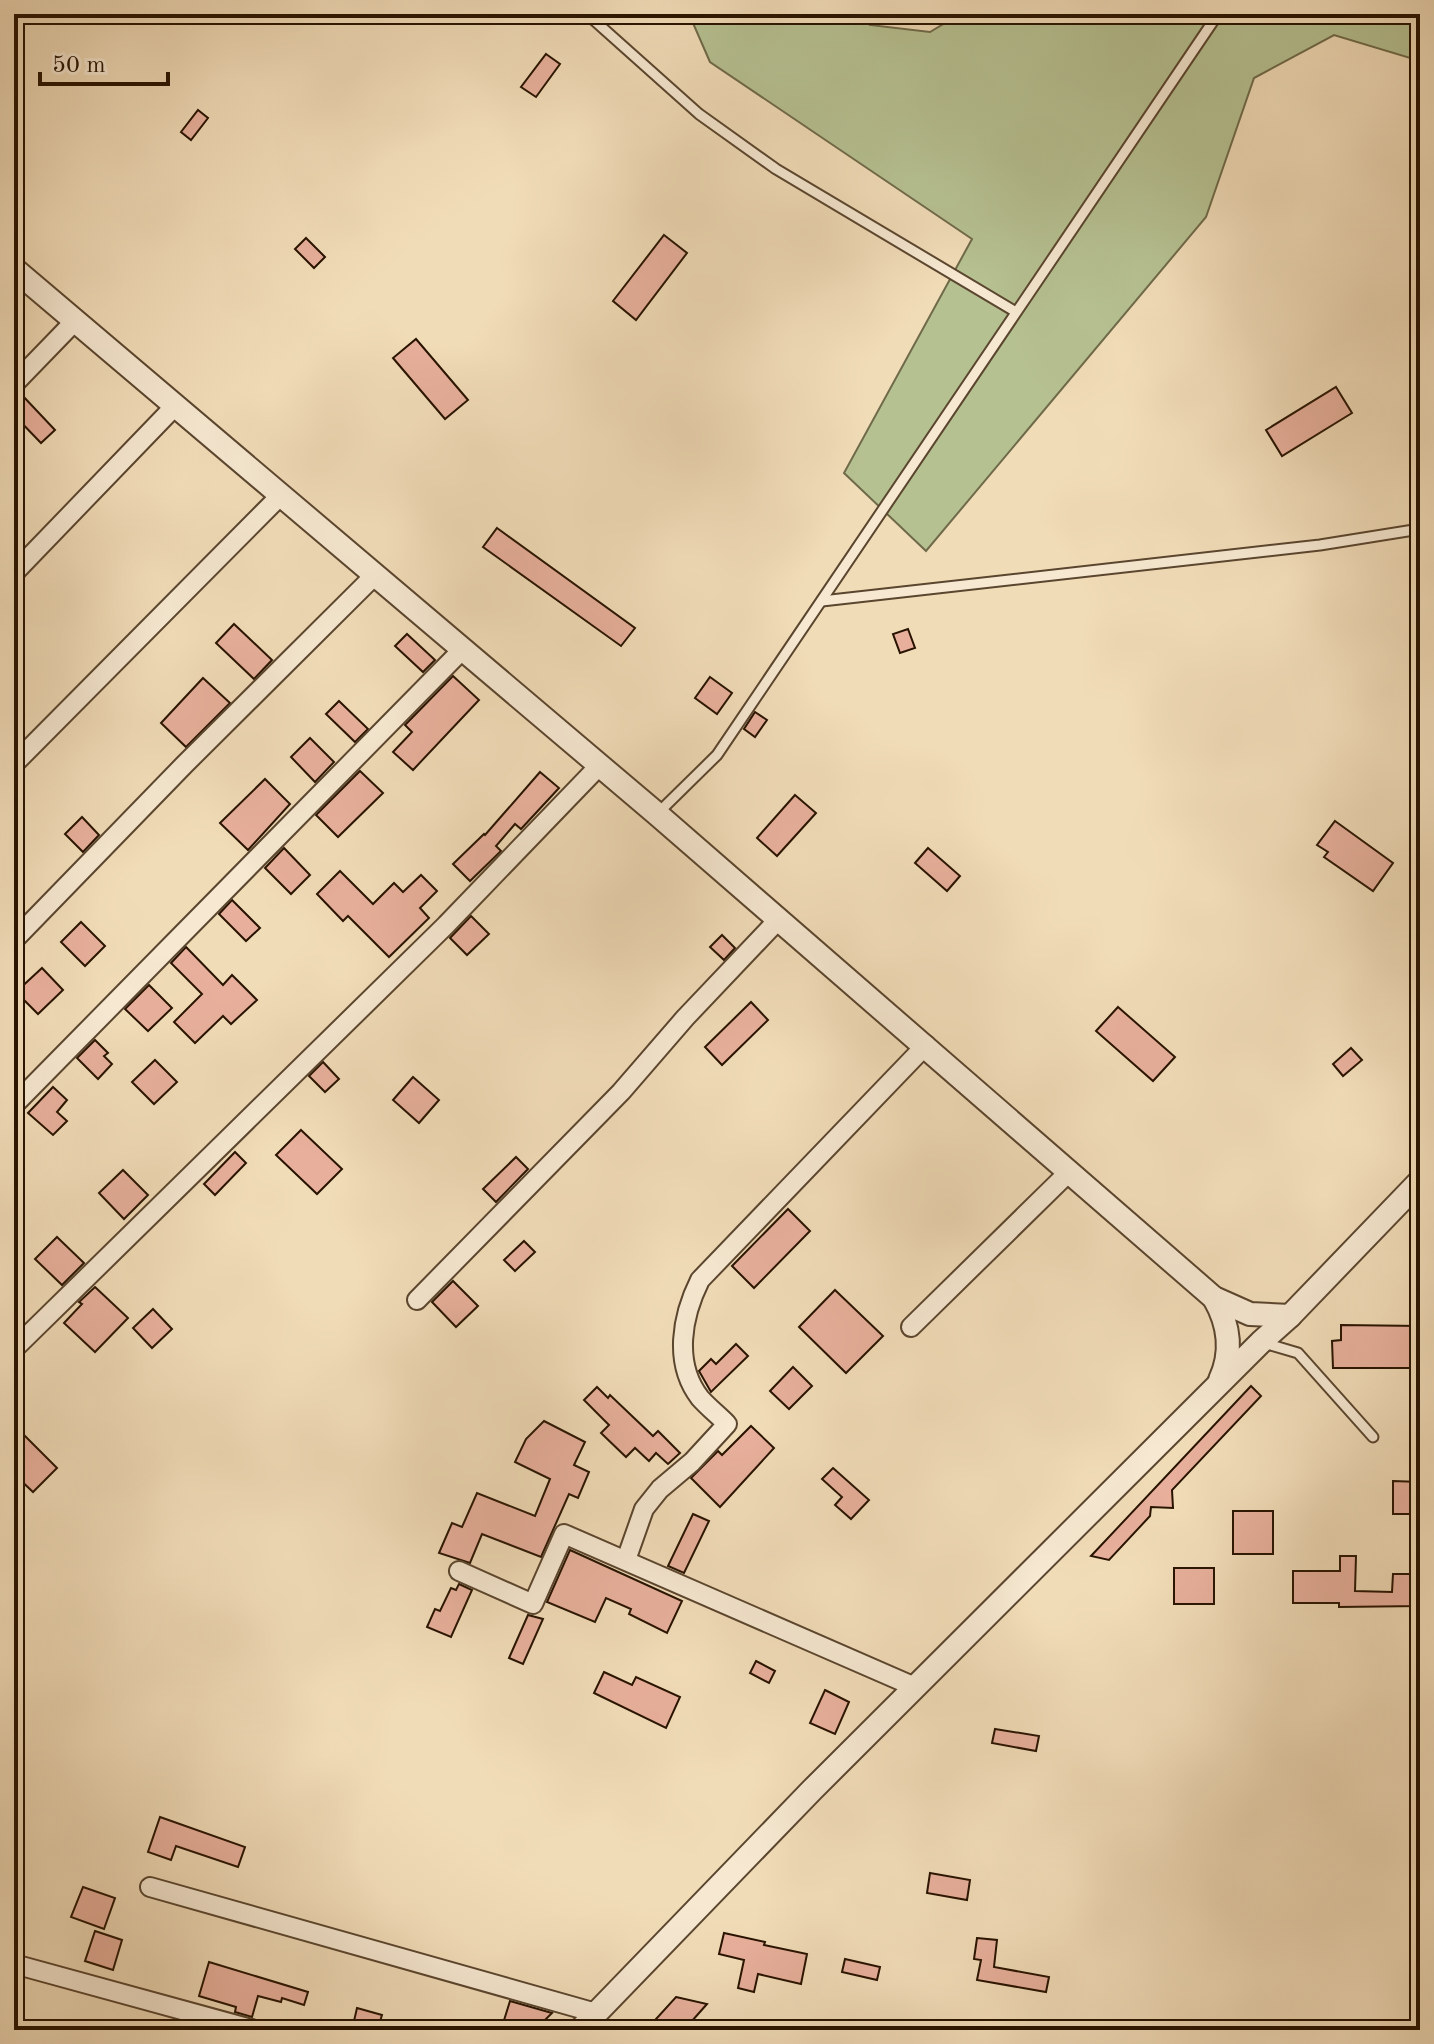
<svg xmlns="http://www.w3.org/2000/svg" width="1434" height="2044" font-family="'Old Standard TT',serif">
	<style>
		.green { fill: #b6c192; stroke: #6f6a49; stroke-width: 2 }
		.building { fill: #e8b09c; stroke: #281300; stroke-width: 2 }
		.lines { fill: none; stroke-linecap: round; stroke-linejoin: round }
		.service-casing { stroke: #5a452e; stroke-width: 13 }
		.minor-casing { stroke: #5a452e; stroke-width: 22 }
		.tertiary-casing { stroke: #5a452e; stroke-width: 26 }
		.service { stroke: #f6e8d1; stroke-width: 9 }
		.minor { stroke: #f6e8d1; stroke-width: 18 }
		.tertiary { stroke: #f6e8d1; stroke-width: 22 }
	</style>
	<rect width="100%" height="100%" fill="#f1dcb8"/>
	<filter id="stains"><feTurbulence type="fractalNoise" baseFrequency=".0025" numOctaves="4"/><feColorMatrix values="0 0 0 0 .2 0 0 0 0 .09 0 0 0 0 .02 0 0 0 .5 -.17"/></filter>
	<radialGradient id="worn" r=".72"><stop offset=".6" stop-color="#630" stop-opacity="0"/><stop offset="1" stop-color="#630" stop-opacity=".3"/></radialGradient>
	<path class="green" d="M 689,14 L 874,14 L 870,25 L 930,32 L 960,14 L 1108,14 L 1129,22 L 1138,14 L 1420,14 L 1420,61 L 1334,35 L 1254,78 L 1206,217 L 926,551 L 844,473 L 972,239 L 710,62 Z"/>
	<g class="building">
		<path d="M 546,54 L 560,64 L 536,97 L 521,87 Z"/>
		<path d="M 198,110 L 208,118 L 191,140 L 181,132 Z"/>
		<path d="M 664,235 L 687,253 L 636,320 L 613,301 Z"/>
		<path d="M 306,238 L 325,257 L 314,268 L 295,249 Z"/>
		<path d="M 416,339 L 468,400 L 445,419 L 393,358 Z"/>
		<path d="M 1336,387 L 1352,413 L 1282,456 L 1266,430 Z"/>
		<path d="M 21,394 L 55,430 L 41,443 L 14,415 L 14,396 Z"/>
		<path d="M 497,528 L 635,628 L 621,646 L 483,547 Z"/>
		<path d="M 234,624 L 272,660 L 254,679 L 216,643 Z"/>
		<path d="M 908,629 L 915,648 L 900,653 L 893,634 Z"/>
		<path d="M 407,634 L 435,660 L 423,672 L 395,646 Z"/>
		<path d="M 453,676 L 479,700 L 413,770 L 393,752 L 412,732 L 405,725 Z"/>
		<path d="M 710,677 L 732,693 L 717,714 L 695,698 Z"/>
		<path d="M 203,678 L 230,703 L 186,747 L 161,723 Z"/>
		<path d="M 339,701 L 368,729 L 355,742 L 326,714 Z"/>
		<path d="M 755,712 L 767,720 L 755,737 L 744,729 Z"/>
		<path d="M 310,738 L 334,762 L 315,782 L 291,757 Z"/>
		<path d="M 360,771 L 383,793 L 338,837 L 316,815 Z"/>
		<path d="M 540,772 L 559,788 L 521,829 L 515,824 L 496,846 L 501,851 L 470,881 L 453,864 L 484,834 L 485,835 Z"/>
		<path d="M 265,779 L 290,804 L 248,850 L 220,823 Z"/>
		<path d="M 795,795 L 816,813 L 777,856 L 757,838 Z"/>
		<path d="M 82,817 L 99,835 L 83,852 L 65,834 Z"/>
		<path d="M 1335,821 L 1393,863 L 1373,891 L 1324,857 L 1328,852 L 1317,845 Z"/>
		<path d="M 284,848 L 310,875 L 291,894 L 265,868 Z"/>
		<path d="M 928,848 L 960,876 L 947,891 L 915,863 Z"/>
		<path d="M 340,871 L 373,904 L 394,883 L 403,892 L 421,875 L 437,891 L 420,908 L 429,918 L 389,957 L 348,916 L 343,921 L 317,894 Z"/>
		<path d="M 232,900 L 260,928 L 246,941 L 219,914 Z"/>
		<path d="M 471,916 L 489,934 L 467,955 L 450,938 Z"/>
		<path d="M 81,922 L 105,946 L 85,966 L 61,942 Z"/>
		<path d="M 722,935 L 735,948 L 724,960 L 710,947 Z"/>
		<path d="M 186,947 L 223,985 L 232,975 L 257,1000 L 231,1024 L 223,1016 L 195,1043 L 174,1022 L 202,994 L 171,963 Z"/>
		<path d="M 42,968 L 63,990 L 38,1014 L 16,992 Z"/>
		<path d="M 149,985 L 172,1008 L 148,1031 L 125,1009 Z"/>
		<path d="M 751,1002 L 768,1020 L 722,1065 L 705,1047 Z"/>
		<path d="M 1118,1007 L 1175,1057 L 1153,1081 L 1096,1031 Z"/>
		<path d="M 95,1040 L 108,1053 L 104,1056 L 112,1064 L 98,1079 L 77,1058 Z"/>
		<path d="M 1351,1048 L 1362,1060 L 1343,1076 L 1333,1064 Z"/>
		<path d="M 155,1060 L 177,1082 L 154,1104 L 132,1082 Z"/>
		<path d="M 323,1062 L 339,1079 L 325,1092 L 309,1076 Z"/>
		<path d="M 413,1077 L 439,1100 L 419,1123 L 393,1100 Z"/>
		<path d="M 53,1087 L 67,1100 L 57,1112 L 67,1121 L 53,1135 L 28,1113 Z"/>
		<path d="M 301,1130 L 342,1169 L 317,1194 L 276,1155 Z"/>
		<path d="M 235,1152 L 246,1163 L 215,1195 L 204,1184 Z"/>
		<path d="M 516,1157 L 528,1169 L 496,1202 L 483,1189 Z"/>
		<path d="M 123,1170 L 148,1195 L 124,1219 L 99,1193 Z"/>
		<path d="M 788,1209 L 810,1231 L 754,1288 L 732,1266 Z"/>
		<path d="M 57,1237 L 84,1263 L 62,1285 L 35,1259 Z"/>
		<path d="M 524,1241 L 535,1252 L 515,1271 L 504,1260 Z"/>
		<path d="M 453,1281 L 478,1306 L 456,1327 L 432,1302 Z"/>
		<path d="M 95,1287 L 128,1318 L 95,1352 L 64,1323 L 82,1304 L 79,1302 Z"/>
		<path d="M 835,1290 L 883,1336 L 846,1373 L 799,1327 Z"/>
		<path d="M 153,1309 L 172,1329 L 152,1348 L 133,1328 Z"/>
		<path d="M 1341,1325 L 1420,1326 L 1420,1368 L 1333,1368 L 1332,1341 L 1341,1340 Z"/>
		<path d="M 736,1344 L 748,1356 L 711,1392 L 699,1371 L 711,1359 L 716,1364 Z"/>
		<path d="M 793,1367 L 812,1386 L 789,1409 L 770,1391 Z"/>
		<path d="M 1251,1386 L 1261,1396 L 1172,1490 L 1173,1508 L 1151,1507 L 1150,1516 L 1109,1560 L 1091,1556 Z"/>
		<path d="M 597,1387 L 608,1398 L 610,1395 L 653,1436 L 658,1431 L 680,1453 L 668,1464 L 656,1453 L 649,1461 L 635,1448 L 626,1457 L 601,1433 L 609,1425 L 584,1400 Z"/>
		<path d="M 544,1421 L 585,1442 L 574,1465 L 589,1472 L 578,1498 L 569,1494 L 541,1557 L 482,1534 L 470,1563 L 439,1553 L 452,1523 L 462,1527 L 477,1493 L 535,1516 L 550,1479 L 515,1462 L 526,1439 Z"/>
		<path d="M 14,1425 L 57,1468 L 33,1492 L 14,1474 Z"/>
		<path d="M 751,1426 L 774,1448 L 720,1507 L 691,1478 L 718,1451 L 722,1455 Z"/>
		<path d="M 833,1468 L 869,1500 L 851,1519 L 835,1505 L 842,1497 L 822,1479 Z"/>
		<path d="M 1393,1481 L 1420,1482 L 1420,1514 L 1393,1514 Z"/>
		<rect x="1233" y="1511" width="40" height="43"/>
		<path d="M 693,1514 L 709,1521 L 684,1573 L 668,1566 Z"/>
		<path d="M 570,1550 L 682,1601 L 667,1633 L 629,1614 L 631,1609 L 606,1598 L 595,1622 L 547,1602 Z"/>
		<path d="M 1340,1556 L 1356,1556 L 1355,1591 L 1392,1592 L 1393,1574 L 1420,1574 L 1420,1606 L 1339,1607 L 1339,1603 L 1293,1603 L 1293,1571 L 1340,1571 Z"/>
		<rect x="1174" y="1568" width="40" height="36"/>
		<path d="M 459,1584 L 472,1590 L 451,1637 L 427,1627 L 435,1609 L 440,1611 L 451,1588 L 456,1590 Z"/>
		<path d="M 528,1615 L 543,1619 L 523,1664 L 509,1658 Z"/>
		<path d="M 756,1661 L 775,1671 L 769,1683 L 750,1673 Z"/>
		<path d="M 604,1672 L 632,1685 L 636,1677 L 680,1697 L 666,1728 L 594,1693 Z"/>
		<path d="M 825,1690 L 849,1702 L 835,1734 L 810,1723 Z"/>
		<path d="M 995,1729 L 1039,1736 L 1036,1751 L 992,1743 Z"/>
		<path d="M 160,1817 L 245,1847 L 238,1867 L 176,1846 L 171,1860 L 148,1852 Z"/>
		<path d="M 930,1873 L 970,1880 L 967,1900 L 927,1893 Z"/>
		<path d="M 83,1887 L 115,1898 L 104,1929 L 71,1917 Z"/>
		<path d="M 95,1931 L 122,1940 L 113,1970 L 85,1961 Z"/>
		<path d="M 724,1933 L 765,1942 L 764,1945 L 807,1954 L 801,1984 L 758,1974 L 754,1992 L 738,1988 L 744,1960 L 719,1954 Z"/>
		<path d="M 977,1938 L 997,1940 L 994,1967 L 1049,1977 L 1046,1992 L 977,1980 L 981,1960 L 974,1959 Z"/>
		<path d="M 845,1959 L 880,1967 L 877,1980 L 842,1972 Z"/>
		<path d="M 209,1962 L 308,1992 L 304,2005 L 282,1998 L 281,2002 L 258,1996 L 252,2017 L 235,2012 L 236,2007 L 199,1996 Z"/>
		<path d="M 676,1997 L 707,2004 L 684,2030 L 646,2030 Z"/>
		<path d="M 510,2001 L 552,2013 L 535,2030 L 501,2030 Z"/>
		<path d="M 357,2008 L 382,2015 L 378,2028 L 354,2021 Z"/>
	</g>
	<g class="lines">
		<defs>
			<g id="service">
				<path d="M 587,14 L 699,114 L 776,169 L 1016,312"/>
				<path d="M 822,601 L 1320,545 L 1420,529"/>
				<path d="M 657,814 L 717,755 L 1218,14"/>
				<path d="M 1264,1343 L 1298,1353 L 1373,1437"/>
			</g>
			<g id="minor">
				<path d="M 14,384 L 75,321"/>
				<path d="M 14,573 L 175,406"/>
				<path d="M 14,764 L 281,495"/>
				<path d="M 14,940 L 184,765 L 375,575"/>
				<path d="M 14,1105 L 462,650"/>
				<path d="M 417,1300 L 621,1092 L 685,1018 L 779,919"/>
				<path d="M 911,1327 L 1070,1171"/>
				<path d="M 14,1349 L 446,925 L 600,765"/>
				<path d="M 626,1560 L 644,1509 L 660,1489 L 692,1462 L 727,1424 C 718,1415 708,1407 700,1398 C 673,1363 682,1316 700,1280 L 926,1045"/>
				<path d="M 459,1571 L 533,1604 L 564,1534 L 915,1687"/>
				<path d="M 150,1887 L 596,2013"/>
				<path d="M 14,1964 L 255,2030"/>
			</g>
			<g id="tertiary">
				<path d="M 14,269 L 657,814 L 1214,1298 L 1250,1314 L 1290,1316"/>
				<path d="M 1214,1298 C 1229,1324 1233,1352 1220,1380"/>
				<path d="M 580,2030 L 812,1790 L 1261,1342 L 1290,1316 L 1420,1181"/>
			</g>
		</defs>
		<use href="#service" class="service-casing"/>
		<use href="#minor" class="minor-casing"/>
		<use href="#tertiary" class="tertiary-casing"/>
		<use href="#service" class="service"/>
		<use href="#minor" class="minor"/>
		<use href="#tertiary" class="tertiary"/>
	</g>
	<rect width="1434" height="2044" fill="none" stroke="#f1dcb8" stroke-width="48"/>
	<rect x="16" y="16" width="1402" height="2012" fill="none" stroke="#281300" stroke-width="4"/>
	<rect x="24" y="24" width="1386" height="1996" fill="none" stroke="#281300" stroke-width="2"/>
	<path d="M40 72v12h128v-12" fill="none" stroke="#281300" stroke-width="4"/>
	<text x="52" y="72" font-size="24" fill="#281300" stroke="#f6e8d1" stroke-width="6" paint-order="stroke">50 m</text>
	<rect width="100%" height="100%" filter="url(#stains)"/>
	<rect width="100%" height="100%" fill="url(#worn)"/>
</svg>
